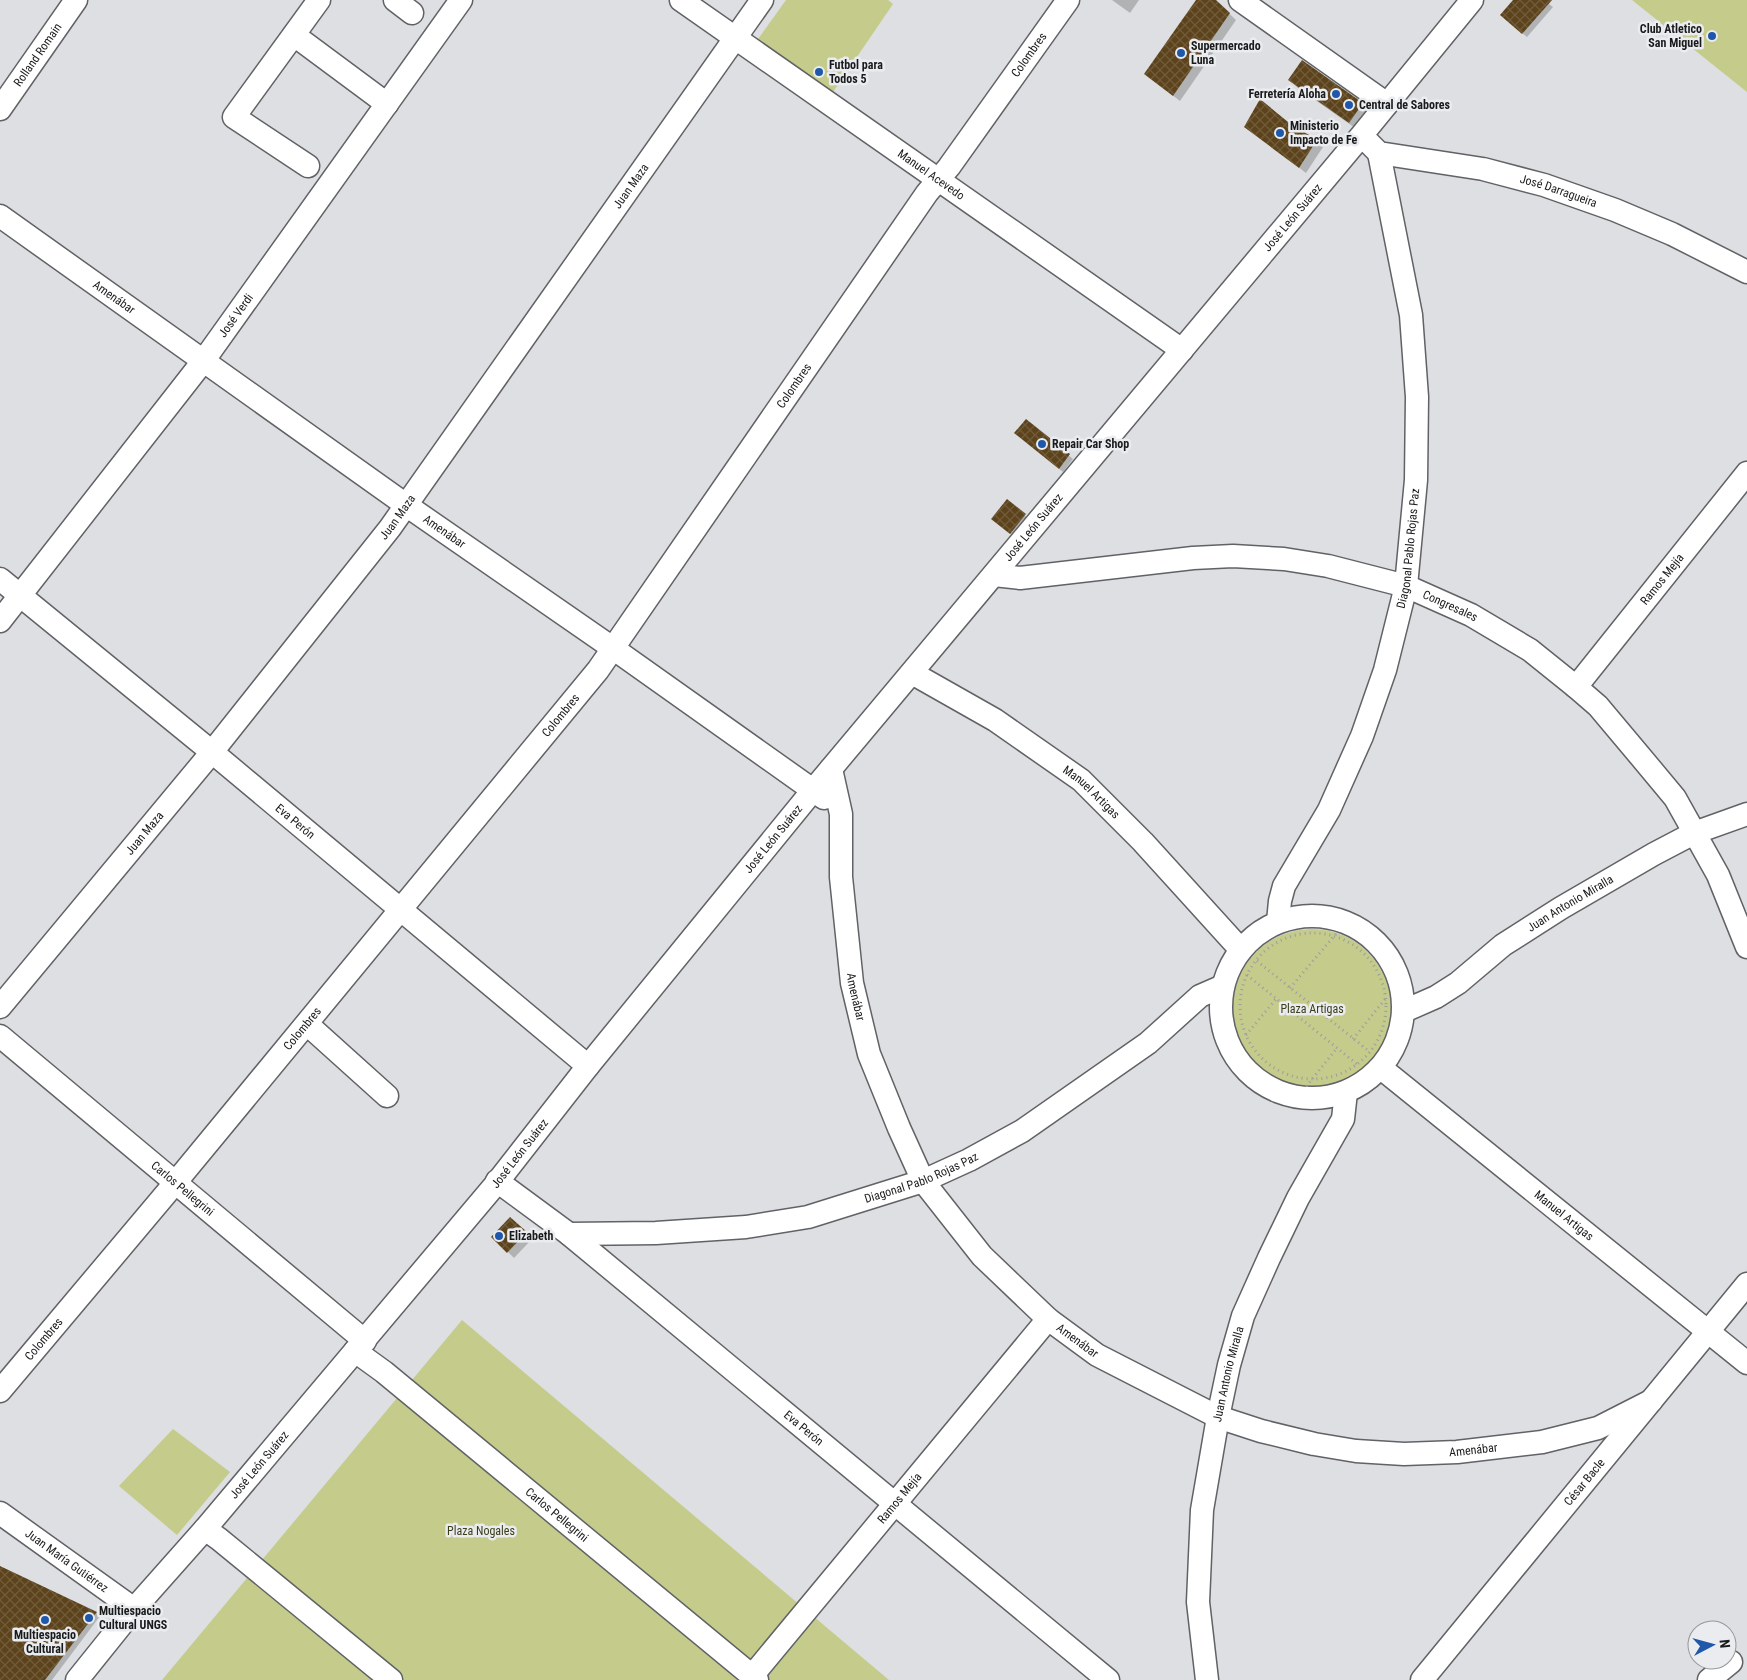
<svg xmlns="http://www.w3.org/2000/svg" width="1747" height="1680" font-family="'Roboto Condensed',sans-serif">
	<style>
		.green { fill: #c5cc8b }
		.shadow { fill: #0003 }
		.building { fill: url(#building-cross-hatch) }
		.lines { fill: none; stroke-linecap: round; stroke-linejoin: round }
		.minor-casing { stroke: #606265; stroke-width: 25 }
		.path { stroke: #9b9c9f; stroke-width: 3; stroke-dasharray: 1 4; stroke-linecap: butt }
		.minor { stroke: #fff; stroke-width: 22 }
		.poi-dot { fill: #1f58aa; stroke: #eaecef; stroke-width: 2 }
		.labels { text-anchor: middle; stroke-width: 5; stroke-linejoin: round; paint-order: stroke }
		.poi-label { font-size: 12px; font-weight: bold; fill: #191a1b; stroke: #eaecef; text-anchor: start }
		.street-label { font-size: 12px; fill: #191a1b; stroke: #eaecef }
		.park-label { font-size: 12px; fill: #393d18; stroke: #eaecef }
	</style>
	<defs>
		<pattern id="building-cross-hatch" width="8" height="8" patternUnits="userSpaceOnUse" patternTransform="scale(1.25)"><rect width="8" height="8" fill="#5d431b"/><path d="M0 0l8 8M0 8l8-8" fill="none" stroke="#705b3b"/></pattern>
	</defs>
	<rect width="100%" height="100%" fill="#dddfe2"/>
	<g class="green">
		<path d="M 786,0 L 888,0 L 893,4 L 829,98 L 753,46 Z"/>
		<path d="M 1632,0 L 1747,0 L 1747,92 Z"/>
		<circle cx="1312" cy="1008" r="79"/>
		<path d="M 462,1320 L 889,1680 L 162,1680 Z"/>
		<path d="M 173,1429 L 230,1472 L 177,1535 L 119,1486 Z"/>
	</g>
	<g class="shadow">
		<path d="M 1112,0 L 1139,0 L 1130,13 Z"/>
		<path d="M 1198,0 L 1215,0 L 1236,20 L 1180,101 L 1145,74 Z"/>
		<path d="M 1515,0 L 1552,0 L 1549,4 L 1553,7 L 1527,37 L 1506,19 Z"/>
		<path d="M 1290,80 L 1362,104 L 1371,113 L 1358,130 L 1298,88 Z"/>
		<path d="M 1287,123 L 1317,141 L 1323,147 L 1306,173 L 1245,126 Z"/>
		<path d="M 1026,420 L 1073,459 L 1063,472 L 1020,437 Z"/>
		<path d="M 1007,501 L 1029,519 L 1015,537 L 996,522 Z"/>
		<path d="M 511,1218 L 532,1239 L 514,1258 L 493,1237 Z"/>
		<path d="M 0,1567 L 96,1613 L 100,1616 L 52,1680 L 0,1680 Z"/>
	</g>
	<g class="building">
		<path d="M 1196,0 L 1216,0 L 1230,13 L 1173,96 L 1144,74 Z"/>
		<path d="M 1513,0 L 1552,0 L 1522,34 L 1500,15 Z"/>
		<path d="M 1302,60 L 1363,103 L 1349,123 L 1288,80 Z"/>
		<path d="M 1260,99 L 1288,122 L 1317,140 L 1299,168 L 1244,127 Z"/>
		<path d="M 1026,419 L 1070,454 L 1059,469 L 1014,433 Z"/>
		<path d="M 1007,499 L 1026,514 L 1010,534 L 991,519 Z"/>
		<path d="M 510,1217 L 527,1232 L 507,1253 L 491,1237 Z"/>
		<path d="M 0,1566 L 97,1612 L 45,1680 L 0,1680 Z"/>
	</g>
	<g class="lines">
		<defs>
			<g id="minor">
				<path d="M 395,0 L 412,13"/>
				<path id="s1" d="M 681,0 L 1182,350"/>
				<path d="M 1240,0 L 1387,104"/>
				<path d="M 294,35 L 387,104"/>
				<path id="s2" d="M 0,109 L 76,0"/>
				<path id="s3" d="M 1369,143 L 1379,153 L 1483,169 L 1544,185 L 1615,210 L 1672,234 L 1747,272"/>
				<path d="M 308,166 L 234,117 L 319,0"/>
				<path id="s4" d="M 0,216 L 406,505 L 614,649 L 824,798"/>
				<path id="s5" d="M 994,575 L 1020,578 L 1193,558 L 1233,556 L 1284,559 L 1328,566 L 1406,586 L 1471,615 L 1530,650 L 1576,687 L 1598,706 L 1640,756 L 1675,798 L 1718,875 L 1747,947"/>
				<path id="s6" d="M 0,579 L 212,752 L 588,1066"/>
				<path id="s7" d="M 0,621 L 204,360 L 461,0"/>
				<path id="s8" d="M 912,673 L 995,720 L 1081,780 L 1143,842 L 1241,950"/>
				<path id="s9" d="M 1576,687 L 1747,473"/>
				<path id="s10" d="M 831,769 L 841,814 L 841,877 L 852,983 L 869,1054 L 899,1128 L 923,1181 L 982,1256 L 1048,1319 L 1097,1355 L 1218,1417 L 1261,1431 L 1314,1444 L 1356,1451 L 1404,1454 L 1457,1452 L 1542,1442 L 1598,1428 L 1651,1401"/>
				<circle cx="1312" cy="1007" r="91"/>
				<path id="s11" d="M 1278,922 L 1280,901 L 1284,886 L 1329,810 L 1362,736 L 1385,670 L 1406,586 L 1416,480 L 1417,397 L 1411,315 L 1379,153"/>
				<path id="s12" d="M 0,1007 L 212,752 L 390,528 L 762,0"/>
				<path id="s13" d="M 1404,1011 L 1436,997 L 1458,983 L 1503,945 L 1561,908 L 1654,854 L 1694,833 L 1747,814"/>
				<path d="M 307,1024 L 387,1096"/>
				<path id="s14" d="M 0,1036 L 365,1341"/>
				<path id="s15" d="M 1381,1068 L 1747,1363"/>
				<path id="s16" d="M 497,1181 L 569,1234 L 1108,1680"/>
				<path id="s17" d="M 569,1234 L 656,1233 L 746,1227 L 808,1217 L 923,1181 L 969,1160 L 1022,1131 L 1148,1043 L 1200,996 L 1223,986"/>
				<path id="s18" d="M 355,1351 L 384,1372 L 757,1680"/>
				<path id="s19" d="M 0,1391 L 175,1183 L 598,670 L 927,193 L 949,167 L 1068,0"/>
				<path id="s20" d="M 0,1513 L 134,1609"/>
				<path d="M 205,1529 L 219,1539 L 391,1680"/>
				<path id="s21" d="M 752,1676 L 1048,1319"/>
				<path id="s22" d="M 77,1680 L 134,1609 L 205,1529 L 495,1185 L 588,1066 L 814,789 L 1361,136 L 1472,0"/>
				<path id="s23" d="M 1207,1680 L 1198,1602 L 1202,1510 L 1218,1417 L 1229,1365 L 1243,1316 L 1269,1258 L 1298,1198 L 1343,1119 L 1346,1092"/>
				<path id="s24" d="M 1422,1680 L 1747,1284"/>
				<path d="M 1709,1680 L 1731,1662"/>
			</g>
		</defs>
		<use href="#minor" class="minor-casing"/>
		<g class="path">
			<circle cx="1313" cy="1006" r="73"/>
			<path d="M 1257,961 L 1370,1052"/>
			<path d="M 1247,975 L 1358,1065"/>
			<path d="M 1290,988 L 1346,922"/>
			<path d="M 1246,1035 L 1276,999"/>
			<path d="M 1353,1039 L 1386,998"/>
			<path d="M 1297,1098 L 1337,1048"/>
		</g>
		<use href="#minor" class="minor"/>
	</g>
	<g class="poi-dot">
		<circle cx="1712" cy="36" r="5"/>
		<circle cx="1181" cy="53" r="5"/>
		<circle cx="819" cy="72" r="5"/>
		<circle cx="1336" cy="94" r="5"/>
		<circle cx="1349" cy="105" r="5"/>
		<circle cx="1280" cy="133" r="5"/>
		<circle cx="1042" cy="444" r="5"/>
		<circle cx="499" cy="1236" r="5"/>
		<circle cx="89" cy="1618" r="5"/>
		<circle cx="45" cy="1620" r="5"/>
	</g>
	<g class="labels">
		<g class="poi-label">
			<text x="1702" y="33" text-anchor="end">Club Atletico<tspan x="1702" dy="14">San Miguel</tspan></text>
			<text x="1191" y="50">Supermercado<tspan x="1191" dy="14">Luna</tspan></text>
			<text x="829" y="69">Futbol para<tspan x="829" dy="14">Todos 5</tspan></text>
			<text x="1326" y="98" text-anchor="end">Ferretería Aloha</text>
			<text x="1359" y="109">Central de Sabores</text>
			<text x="1290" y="130">Ministerio<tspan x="1290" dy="14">Impacto de Fe</tspan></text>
			<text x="1052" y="448">Repair Car Shop</text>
			<text x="509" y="1240">Elizabeth</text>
			<text x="99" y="1615">Multiespacio<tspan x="99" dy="14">Cultural UNGS</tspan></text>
			<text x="45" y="1639" text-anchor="middle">Multiespacio<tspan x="45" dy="14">Cultural</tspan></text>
		</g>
		<g class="street-label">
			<text dy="4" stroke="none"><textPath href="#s2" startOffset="66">Rolland Romain</textPath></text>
			<text dy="4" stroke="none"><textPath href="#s19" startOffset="1688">Colombres</textPath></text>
			<text dy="4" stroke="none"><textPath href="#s1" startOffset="305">Manuel Acevedo</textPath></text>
			<text dy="4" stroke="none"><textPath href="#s12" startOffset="1036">Juan Maza</textPath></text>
			<text dy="4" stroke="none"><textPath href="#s3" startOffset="198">José Darragueira</textPath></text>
			<text dy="4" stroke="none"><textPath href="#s22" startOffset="1902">José León Suárez</textPath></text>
			<text dy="4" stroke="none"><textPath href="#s4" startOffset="140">Amenábar</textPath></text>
			<text dy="4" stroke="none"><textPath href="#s7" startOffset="386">José Verdi</textPath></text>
			<text dy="4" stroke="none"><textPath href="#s19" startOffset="1282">Colombres</textPath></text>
			<text dy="4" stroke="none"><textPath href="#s12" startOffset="631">Juan Maza</textPath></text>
			<text dy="4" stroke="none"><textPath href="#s22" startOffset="1498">José León Suárez</textPath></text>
			<text dy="4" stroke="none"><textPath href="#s4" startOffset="545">Amenábar</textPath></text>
			<text dy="4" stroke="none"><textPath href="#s11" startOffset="400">Diagonal Pablo Rojas Paz</textPath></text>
			<text dy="4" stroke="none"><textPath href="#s9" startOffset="138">Ramos Mejía</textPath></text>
			<text dy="4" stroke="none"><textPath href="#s5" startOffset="465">Congresales</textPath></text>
			<text dy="4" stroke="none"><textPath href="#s19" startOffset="878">Colombres</textPath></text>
			<text dy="4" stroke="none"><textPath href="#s8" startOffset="216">Manuel Artigas</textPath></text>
			<text dy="4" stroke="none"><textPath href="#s6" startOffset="382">Eva Perón</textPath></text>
			<text dy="4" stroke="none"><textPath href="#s12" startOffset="226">Juan Maza</textPath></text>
			<text dy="4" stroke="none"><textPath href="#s22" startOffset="1092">José León Suárez</textPath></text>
			<text dy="4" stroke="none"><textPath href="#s13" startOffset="199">Juan Antonio Miralla</textPath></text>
			<text dy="4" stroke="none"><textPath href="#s10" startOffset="230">Amenábar</textPath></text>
			<text dy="4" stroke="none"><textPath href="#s19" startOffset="472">Colombres</textPath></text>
			<text dy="4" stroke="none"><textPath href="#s22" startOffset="688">José León Suárez</textPath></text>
			<text dy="4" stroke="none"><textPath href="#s17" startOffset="360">Diagonal Pablo Rojas Paz</textPath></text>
			<text dy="4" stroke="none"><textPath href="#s14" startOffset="238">Carlos Pellegrini</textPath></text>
			<text dy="4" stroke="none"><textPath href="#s15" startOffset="235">Manuel Artigas</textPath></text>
			<text dy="4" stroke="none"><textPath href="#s19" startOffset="68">Colombres</textPath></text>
			<text dy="4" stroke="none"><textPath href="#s10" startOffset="650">Amenábar</textPath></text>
			<text dy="4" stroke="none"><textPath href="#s23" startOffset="309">Juan Antonio Miralla</textPath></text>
			<text dy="4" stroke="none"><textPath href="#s16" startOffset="394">Eva Perón</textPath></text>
			<text dy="4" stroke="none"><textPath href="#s10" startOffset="1070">Amenábar</textPath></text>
			<text dy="4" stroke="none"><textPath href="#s22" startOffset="282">José León Suárez</textPath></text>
			<text dy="4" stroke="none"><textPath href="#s24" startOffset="256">César Bacle</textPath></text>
			<text dy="4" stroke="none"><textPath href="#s21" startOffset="231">Ramos Mejía</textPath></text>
			<text dy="4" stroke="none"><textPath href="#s18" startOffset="260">Carlos Pellegrini</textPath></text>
			<text dy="4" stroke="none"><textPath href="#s20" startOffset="82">Juan María Gutiérrez</textPath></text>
		</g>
		<g class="park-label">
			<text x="1312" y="1013">Plaza Artigas</text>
			<text x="481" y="1535">Plaza Nogales</text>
		</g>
	</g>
	<g transform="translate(1712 1645) rotate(84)"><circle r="24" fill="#eaecef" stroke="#96989a"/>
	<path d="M0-4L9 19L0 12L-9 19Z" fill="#1f58aa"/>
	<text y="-8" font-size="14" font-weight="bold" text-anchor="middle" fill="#191a1b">N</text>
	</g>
</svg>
